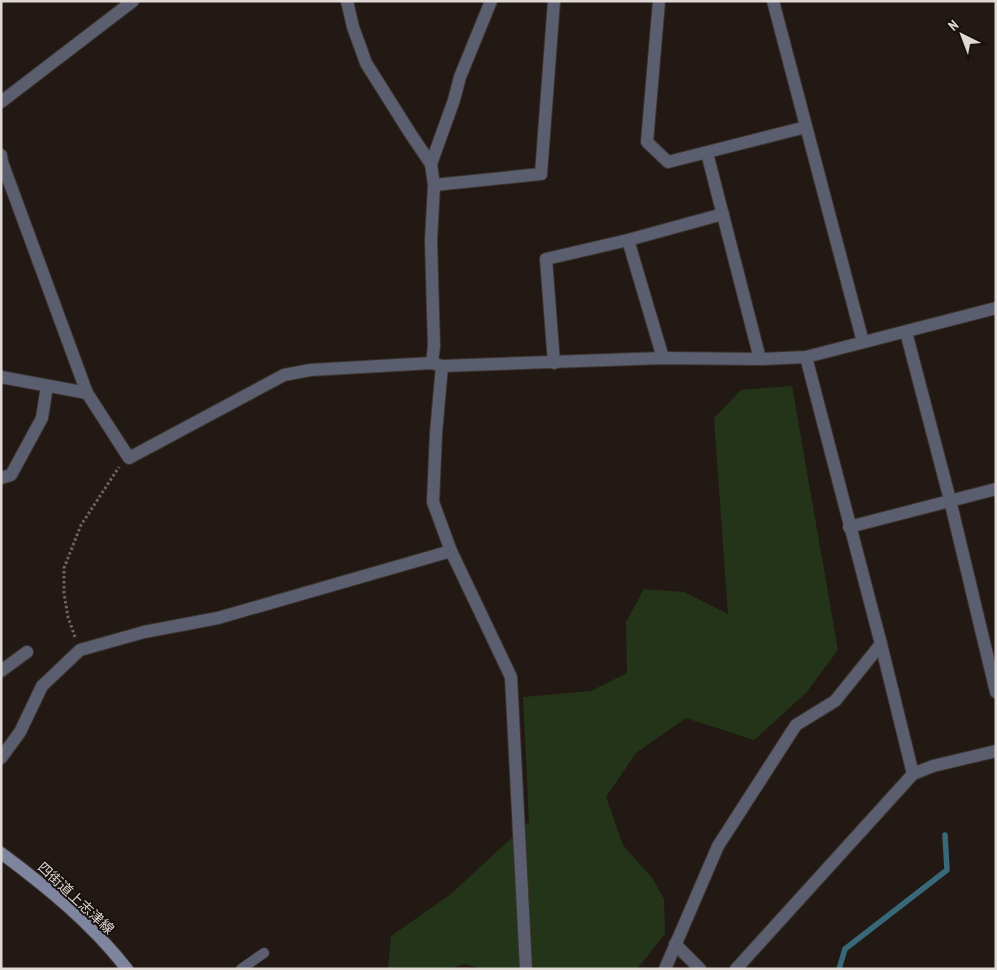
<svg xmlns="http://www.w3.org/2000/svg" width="997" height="970" font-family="'PT Sans Narrow','Noto Sans JP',sans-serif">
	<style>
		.green { fill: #243419 }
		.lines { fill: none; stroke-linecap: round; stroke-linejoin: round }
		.stream { stroke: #386979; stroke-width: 5.5 }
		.service-casing { stroke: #3c342f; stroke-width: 11 }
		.minor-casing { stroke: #3c342f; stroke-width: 14 }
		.secondary-casing { stroke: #3c342f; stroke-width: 14 }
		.path { stroke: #6d6560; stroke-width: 3; stroke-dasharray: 2.5 2.5; stroke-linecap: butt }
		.service { stroke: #5b5e6f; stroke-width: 10 }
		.minor { stroke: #5b5e6f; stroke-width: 12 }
		.secondary { stroke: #80859f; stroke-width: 12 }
		.labels { text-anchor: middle; stroke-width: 4; stroke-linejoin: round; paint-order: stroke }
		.street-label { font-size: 14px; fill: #dfd8d5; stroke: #18100c }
	</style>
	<rect width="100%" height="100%" fill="#221914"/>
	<path class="green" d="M 792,386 L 838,650 L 806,693 L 754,740 L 686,718 L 636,753 L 606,797 L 623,845 L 653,879 L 664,899 L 665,934 L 637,969 L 484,969 L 464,964 L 450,969 L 388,969 L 391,936 L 451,894 L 529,822 L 523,697 L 591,691 L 627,673 L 626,622 L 644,589 L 684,592 L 728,614 L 714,418 L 741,390 Z"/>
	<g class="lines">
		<path class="stream" d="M 839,969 L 845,949 L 947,870 L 945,835"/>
		<defs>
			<path id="service" d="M 241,969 L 264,953"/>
			<g id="minor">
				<path d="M 347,1 L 353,27 L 366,63 L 410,133 L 431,164"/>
				<path d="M 659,1 L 647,142 L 668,162 L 806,127"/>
				<path d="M 773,1 L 863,342"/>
				<path d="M 1,102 L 133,1"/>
				<path d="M 707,153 L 760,359"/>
				<path d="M 1,155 L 2,162 L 87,393 L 129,458 L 284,375 L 310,370 L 432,363 L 442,366 L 663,358 L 760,359 L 806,357 L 996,308"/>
				<path d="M 434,185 L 541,174 L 554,1"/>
				<path d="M 628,240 L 663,358"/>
				<path d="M 906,332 L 950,500 L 996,692"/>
				<path d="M 806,357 L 881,644 L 913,774 L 933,766 L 996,751"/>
				<path d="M 432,363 L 434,346 L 431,241 L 434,185 L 431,164 L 454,100 L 460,77 L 491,1"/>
				<path d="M 554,363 L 546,259 L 628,240 L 723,214"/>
				<path d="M 442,366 L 436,433 L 433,502 L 451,551 L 511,677 L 526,969"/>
				<path d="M 1,377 L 87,393"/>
				<path d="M 1,478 L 11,475 L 42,418 L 47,386"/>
				<path d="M 849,527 L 996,489"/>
				<path d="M 1,671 L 27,652"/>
				<path d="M 1,758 L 20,732 L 42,686 L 80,650 L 144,632 L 218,618 L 451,551"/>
				<path d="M 675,944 L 700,969"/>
				<path d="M 665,969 L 718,846 L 796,725 L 835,701 L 881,644"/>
				<path d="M 736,969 L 913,774"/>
			</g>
			<path id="secondary" d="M 1,853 C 47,887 92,924 127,969"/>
		</defs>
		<use href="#service" class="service-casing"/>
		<use href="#minor" class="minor-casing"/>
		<use href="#secondary" class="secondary-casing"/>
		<path class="path" d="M 75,637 L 68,617 L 64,593 L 64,568 L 81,525 L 119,467"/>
		<use href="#service" class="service"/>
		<use href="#minor" class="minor"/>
		<use href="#secondary" class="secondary"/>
	</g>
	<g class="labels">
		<g class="street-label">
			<text transform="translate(76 898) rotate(43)" y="5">四街道上志津線</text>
		</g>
	</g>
	<rect width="997" height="970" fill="none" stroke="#dfd8d5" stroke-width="5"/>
	<g transform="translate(962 35) rotate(318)" stroke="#18100c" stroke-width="4" paint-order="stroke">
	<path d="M0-4L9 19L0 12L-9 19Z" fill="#dfd8d5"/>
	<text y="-8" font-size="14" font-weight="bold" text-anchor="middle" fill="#dfd8d5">N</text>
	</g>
</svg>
